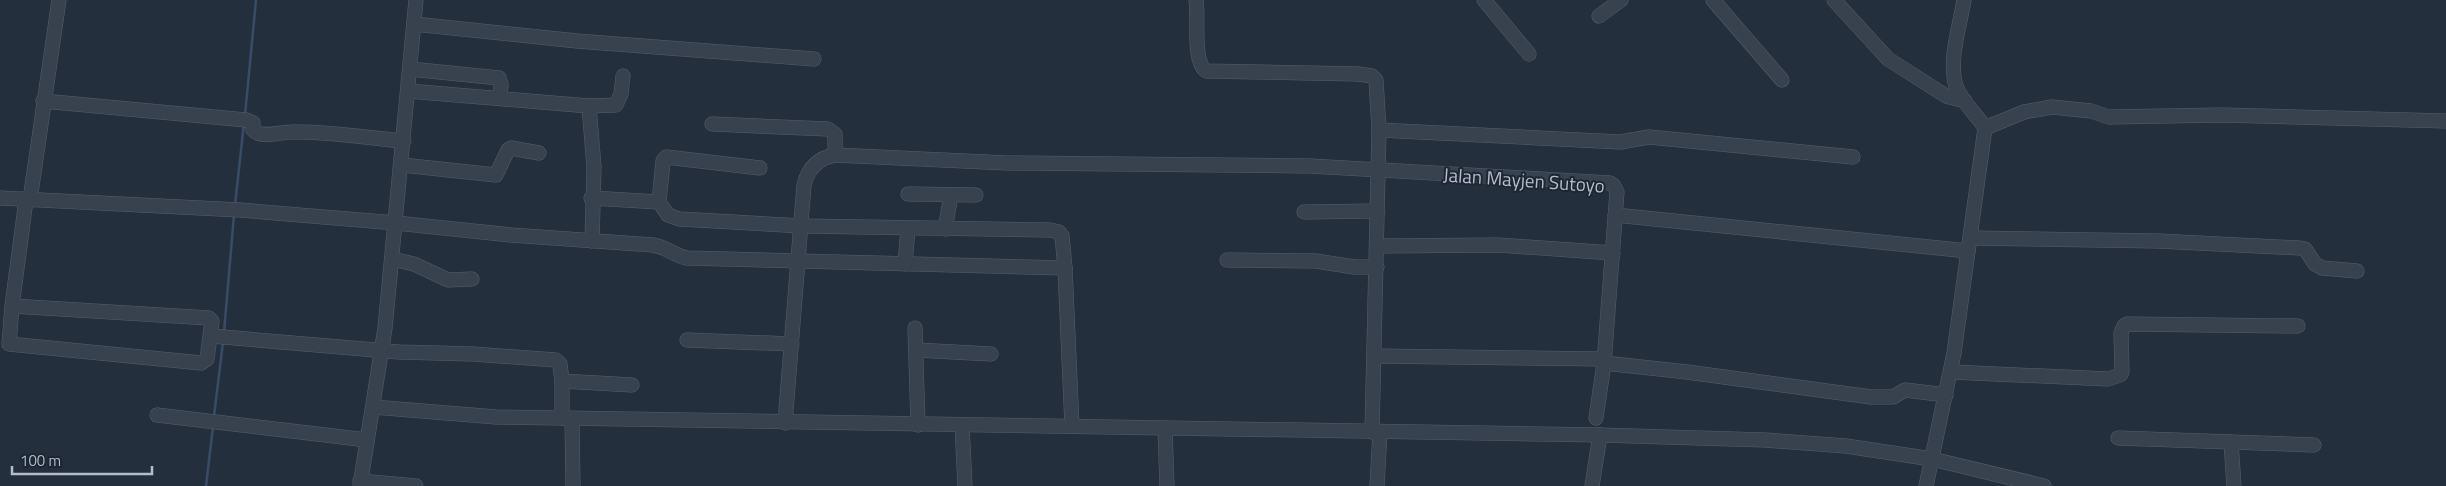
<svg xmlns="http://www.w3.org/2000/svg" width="2446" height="486" font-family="'Titillium Web',sans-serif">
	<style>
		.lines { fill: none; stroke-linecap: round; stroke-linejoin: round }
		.stream { stroke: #394c67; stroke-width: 2.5 }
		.minor-casing { stroke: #565f6c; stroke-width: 15 }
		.minor { stroke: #38414e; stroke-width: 14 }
		.labels { text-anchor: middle; stroke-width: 4; stroke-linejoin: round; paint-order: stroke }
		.street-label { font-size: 19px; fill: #b4bcc9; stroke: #1d2633 }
	</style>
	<rect width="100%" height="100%" fill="#242f3e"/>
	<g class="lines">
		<g class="stream">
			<path d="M 245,115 L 256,0"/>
			<path d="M 235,205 L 244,123"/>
			<path d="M 224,332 L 234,215"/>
			<path d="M 214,416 L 223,342"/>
			<path d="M 206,486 L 213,427"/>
		</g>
		<defs>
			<g id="minor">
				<path d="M 1196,0 C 1199,17 1192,61 1206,71 L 1358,74 L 1372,76 L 1376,80 L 1379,130 L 1372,432"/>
				<path d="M 1484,0 L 1529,54"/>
				<path d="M 1713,0 L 1782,80"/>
				<path d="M 1834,0 L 1888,59 L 1946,96 L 1965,101"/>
				<path d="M 1599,16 L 1621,0"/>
				<path d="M 414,24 L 577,41 L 814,59"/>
				<path d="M 410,69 L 499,78 L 501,84 L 500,98"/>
				<path d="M 408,91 L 589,106 L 594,167 L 592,241"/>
				<path d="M 43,101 L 246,120 L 253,123 L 253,130 C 262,139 280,132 291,132 C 328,131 367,138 404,141"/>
				<path d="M 589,106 L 616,105 L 621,94 L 623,76"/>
				<path d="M 712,124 L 828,129 L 835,134 L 835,155"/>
				<path d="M 1985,128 L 2024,112 L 2052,107 L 2091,111 L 2109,117 L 2223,115 L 2446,121"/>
				<path d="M 1379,130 L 1620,142 L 1649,137 L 1853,157"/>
				<path d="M 402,165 L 496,175 L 508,150 L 511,148 L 539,153"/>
				<path d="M 908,194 L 976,195"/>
				<path d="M 0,198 L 240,210 L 396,223 L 511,235 L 653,245 C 667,247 674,256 687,258 L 1065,268"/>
				<path d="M 591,198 L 659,202 L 668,215 L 679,219 L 802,226 L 1050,230 L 1059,232 L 1062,236 L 1065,268 L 1072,426"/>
				<path d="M 30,200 L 59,0"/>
				<path d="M 659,202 L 663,161 L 666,157 L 760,168"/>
				<path d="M 1304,212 L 1378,211"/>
				<path d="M 1615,215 L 1968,251"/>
				<path d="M 945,229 L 951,195"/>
				<path d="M 1970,238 L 2158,241 L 2300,248 L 2305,249 L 2315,264 L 2322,268 L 2357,271"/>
				<path d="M 1378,246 L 1499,245 L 1613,253"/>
				<path d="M 392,259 L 414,264 L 448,280 L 472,279"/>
				<path d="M 1227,260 L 1316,261 L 1354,267 L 1377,267"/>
				<path d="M 905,264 L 908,229"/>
				<path d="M 12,306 L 209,318 L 212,321 L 207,359 L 201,363 L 9,344 L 12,306 L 26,200"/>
				<path d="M 915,328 L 918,425"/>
				<path d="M 211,336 L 399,352 L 473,354 L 556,360 L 560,364 L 562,381 L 632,385"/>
				<path d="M 687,340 L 792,344"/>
				<path d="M 916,350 L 991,354"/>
				<path d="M 1375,356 L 1604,359"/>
				<path d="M 1604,363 L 1687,372 L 1871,397 L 1893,397 L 1905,390 L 1946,395"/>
				<path d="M 1951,372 L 2108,379 L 2120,375 L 2122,372 L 2121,333 L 2124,326 L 2127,324 L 2298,326"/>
				<path d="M 562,381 L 562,418"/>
				<path d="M 373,407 L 496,417 L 562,418 L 1600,435 L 1765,440 L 1846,446 L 1932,459 L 2044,486"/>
				<path d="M 157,415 L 367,440"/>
				<path d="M 572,419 L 573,486"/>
				<path d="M 785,423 L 804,185 C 808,169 818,158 835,155 L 1007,163 L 1310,166 L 1610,183 L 1614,186 L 1617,192 L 1604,363 L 1596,418"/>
				<path d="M 962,425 L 965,486"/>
				<path d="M 1165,428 L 1167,486"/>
				<path d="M 2118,438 L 2231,442"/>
				<path d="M 360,481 L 416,486"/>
				<path d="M 360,486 L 385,328 L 416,0"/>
				<path d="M 1377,486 L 1380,432"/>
				<path d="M 1592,486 L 1600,435"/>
				<path d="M 1926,486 L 1954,353 L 1985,128 C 1977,115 1961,101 1956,86 C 1948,60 1960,26 1964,0"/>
				<path d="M 2234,486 L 2231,442 L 2314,445"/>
			</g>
		</defs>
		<use href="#minor" class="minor-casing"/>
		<use href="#minor" class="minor"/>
	</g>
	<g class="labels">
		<g class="street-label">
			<text transform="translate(1524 180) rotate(4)" y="7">Jalan Mayjen Sutoyo</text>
		</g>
	</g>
	<path d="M12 466v8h140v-8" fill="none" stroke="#b4bcc9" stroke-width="2.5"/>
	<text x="20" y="466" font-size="15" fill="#b4bcc9" stroke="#1d2633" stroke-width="4" paint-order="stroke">100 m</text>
</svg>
